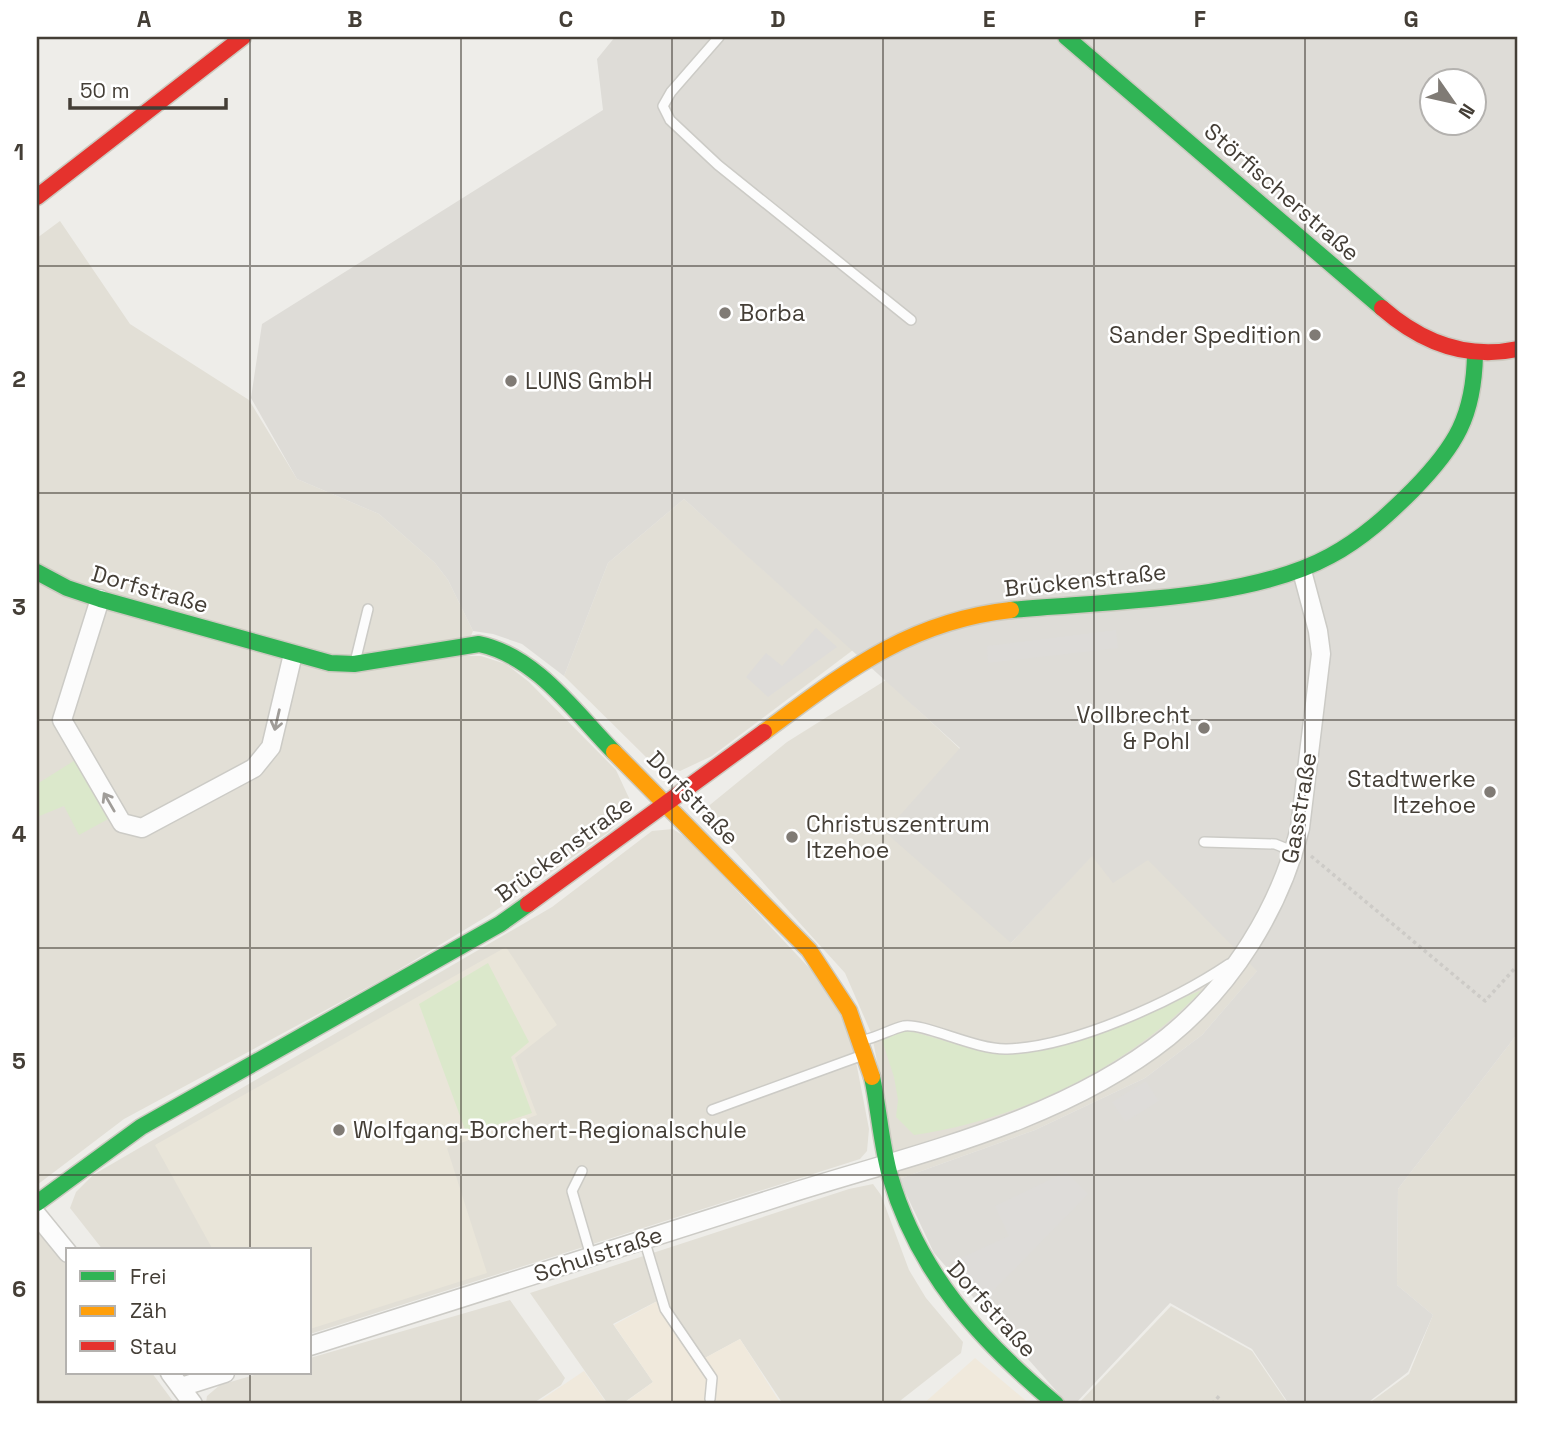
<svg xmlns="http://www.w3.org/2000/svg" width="1555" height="1441" font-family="'Space Grotesk',sans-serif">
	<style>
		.residential { fill: #e2dfd6 }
		.commercial { fill: #f0e9dc }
		.industrial { fill: #dedcd7; fill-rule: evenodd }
		.education { fill: #e9e5d9 }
		.green { fill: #dbe8cb }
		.parking { fill: #dedcd9 }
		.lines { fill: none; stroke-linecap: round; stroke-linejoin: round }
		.lane-casing { stroke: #cccbc6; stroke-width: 12 }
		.street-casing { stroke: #cccbc6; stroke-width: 21 }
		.fast-casing { stroke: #cccac0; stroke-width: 19 }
		.slow-casing { stroke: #cccac0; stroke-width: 19 }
		.jam-casing { stroke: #cccac0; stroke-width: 19 }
		.path { stroke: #cdcbc7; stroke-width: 3.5; stroke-dasharray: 3.5 3.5; stroke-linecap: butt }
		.lane { stroke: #fcfcfc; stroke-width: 9 }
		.street { stroke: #fcfcfc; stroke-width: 18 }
		.fast { stroke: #30b455; stroke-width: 16 }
		.slow { stroke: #ff9f0a; stroke-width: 16 }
		.jam { stroke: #e5322d; stroke-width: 16 }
		.oneway { stroke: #a09d99 }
		.grid { fill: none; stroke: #443e36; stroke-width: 2; stroke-opacity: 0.55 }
		.poi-dot { fill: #807b75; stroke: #fff; stroke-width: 2.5 }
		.labels { text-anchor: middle; stroke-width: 5; stroke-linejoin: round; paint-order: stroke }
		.street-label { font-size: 23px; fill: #443e36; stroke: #fff }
		.poi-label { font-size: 23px; fill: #443e36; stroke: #fff; text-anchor: start }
		.neatline { fill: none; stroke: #443e36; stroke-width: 2.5 }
		.grid-label { font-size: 23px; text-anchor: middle; font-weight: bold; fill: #443e36 }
	</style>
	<rect width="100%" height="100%" fill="#eeede9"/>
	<g class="residential">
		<path d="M 60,221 L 130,324 L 249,400 L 297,479 L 379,514 L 435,563 L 448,580 L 473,631 L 462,656 L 481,656 L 506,664 L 529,682 L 616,770 L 629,798 L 625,813 L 609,832 L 489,915 L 385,978 L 124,1119 L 37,1185 L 37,238 Z"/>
		<path d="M 684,499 L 853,650 L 712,756 L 680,771 L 651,762 L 564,676 L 608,563 Z"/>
		<path d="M 886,680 L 960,749 L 1011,943 L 1092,855 L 1149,860 L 1258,970 L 1202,1035 L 1145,1078 L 1035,1130 L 899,1179 L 872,1035 L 845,973 L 700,813 L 787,742 Z"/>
		<path d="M 673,829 L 688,839 L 830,990 L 853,1046 L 869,1129 L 867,1151 L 860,1159 L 310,1334 L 310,1250 L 103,1250 L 70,1208 L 76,1192 L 93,1175 L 552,907 L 652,831 Z"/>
		<path d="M 1518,1033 L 1518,1404 L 1368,1404 L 1409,1374 L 1433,1315 L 1397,1285 L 1398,1189 Z"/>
		<path d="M 873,1184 L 881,1195 L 909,1270 L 926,1298 L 963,1342 L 961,1353 L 896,1404 L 783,1404 L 740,1339 L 703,1359 L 663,1298 L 613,1324 L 653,1382 L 622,1404 L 608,1404 L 530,1293 L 849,1189 Z"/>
		<path d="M 37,1224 L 68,1260 L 68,1373 L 152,1373 L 175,1404 L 37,1404 Z"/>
		<path d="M 510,1300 L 565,1378 L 561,1385 L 532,1404 L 206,1403 L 207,1396 L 220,1385 L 261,1373 L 310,1373 L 310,1358 Z"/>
		<path d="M 1171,1306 L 1252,1351 L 1288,1404 L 1078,1404 Z"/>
	</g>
	<g class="commercial">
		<path d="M 663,1298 L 703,1359 L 740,1339 L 781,1404 L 623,1404 L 653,1382 L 614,1325 Z"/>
		<path d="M 975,1358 L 1030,1404 L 923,1404 Z"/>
		<path d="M 584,1371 L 607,1404 L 535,1404 Z"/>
	</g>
	<path class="industrial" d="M 615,37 L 1518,37 L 1518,1033 L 1398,1189 L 1397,1285 L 1433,1315 L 1408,1372 L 1366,1404 L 1289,1404 L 1252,1349 L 1170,1303 L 1075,1404 L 1068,1404 L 934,1253 L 899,1179 L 1035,1130 L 1145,1078 L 1202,1035 L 1257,971 L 1148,860 L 1113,883 L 1092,856 L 1011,943 L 885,832 L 960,748 L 684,499 L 608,563 L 564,676 L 522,644 L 493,634 L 473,631 L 448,580 L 435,563 L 379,514 L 297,479 L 251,398 L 262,324 L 603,110 L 597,59 ZM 1432,80 L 1474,80 L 1474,122 L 1432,122 Z"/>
	<path class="education" d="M 506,947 L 557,1025 L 515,1058 L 537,1115 L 447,1148 L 487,1273 L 310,1329 L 310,1250 L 213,1250 L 155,1145 Z"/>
	<g class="green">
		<path d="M 77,759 L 110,818 L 79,835 L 64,806 L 37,817 L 37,784 Z"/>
		<path d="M 488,963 L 529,1042 L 511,1057 L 532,1113 L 467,1135 L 419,1004 Z"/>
		<path d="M 1202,990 C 1129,1067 1019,1120 914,1135 L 896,1117 L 898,1100 L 894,1077 L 882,1040 L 907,1030 L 983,1052 L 1003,1052 L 1131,1019 Z"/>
	</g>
	<g class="parking">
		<path d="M 816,628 L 837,647 L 768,697 L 746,677 L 766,653 L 782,666 Z"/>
		<path d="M 1116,630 L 1118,648 L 988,663 L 987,646 Z"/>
		<path d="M 1146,1081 L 1159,1101 L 1125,1122 L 1112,1102 Z"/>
		<path d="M 1066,1172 L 1088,1194 L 987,1297 L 952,1262 L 1009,1236 L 995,1206 Z"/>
	</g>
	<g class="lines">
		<defs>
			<g id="lane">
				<path d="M 719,37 L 671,92 L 663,106 L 670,120 L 718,165 L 911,320"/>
				<path d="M 355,662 L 368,609"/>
				<path d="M 1204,842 L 1275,844 L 1295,852"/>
				<path d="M 864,1040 C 878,1037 891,1029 904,1026 C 925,1023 975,1050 1007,1049 C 1074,1047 1174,1001 1229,964"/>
				<path d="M 712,1110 L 863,1055"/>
				<path d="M 582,1171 L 572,1191 L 591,1256"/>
				<path d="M 644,1239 L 665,1309 L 712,1378 L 710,1399"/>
			</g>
			<g id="street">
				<path d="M 100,599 L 62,720 L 122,823 L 142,828 L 254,768 L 271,747 L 293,654"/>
				<path d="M 37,1215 L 68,1253"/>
				<path d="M 310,1346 C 470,1295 630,1244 791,1193 C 918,1153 1061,1122 1168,1037 C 1233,984 1280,908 1300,828 L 1321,654 L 1318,631 L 1302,571"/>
				<path d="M 170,1373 L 193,1404"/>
				<path d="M 181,1387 L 225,1373"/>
			</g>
			<g id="fast">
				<path d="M 1066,37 L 1382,308"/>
				<path d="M 37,572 L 67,588 L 100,599 L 330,663 L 354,664 L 479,644 C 536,656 575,712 614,752"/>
				<path d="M 1011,610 C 1105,601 1248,601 1330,556 C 1362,539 1388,515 1413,490 C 1456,446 1474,416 1475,354"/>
				<path d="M 872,1077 C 879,1109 881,1144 890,1176 C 918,1273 980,1340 1056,1404"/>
				<path d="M 37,1203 L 141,1127 L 500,924 L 528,904"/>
			</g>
			<g id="slow">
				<path d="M 764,732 C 844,673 908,621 1011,610"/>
				<path d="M 614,752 L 809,950 L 849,1011 L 872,1077"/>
			</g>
			<g id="jam">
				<path d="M 37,197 L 243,37"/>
				<path d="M 1382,308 C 1421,342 1466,360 1518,349"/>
				<path d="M 528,904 L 764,732"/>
			</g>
		</defs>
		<use href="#lane" class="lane-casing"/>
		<use href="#street" class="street-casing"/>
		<use href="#fast" class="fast-casing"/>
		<use href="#slow" class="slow-casing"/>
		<use href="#jam" class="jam-casing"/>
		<g class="path">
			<path d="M 1311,856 L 1485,1001 L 1518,965"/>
			<path d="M 1212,1404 L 1221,1394"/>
		</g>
		<use href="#lane" class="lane"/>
		<use href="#street" class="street"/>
		<use href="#fast" class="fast"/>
		<use href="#slow" class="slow"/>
		<use href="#jam" class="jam"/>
	</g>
	<defs><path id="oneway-shaft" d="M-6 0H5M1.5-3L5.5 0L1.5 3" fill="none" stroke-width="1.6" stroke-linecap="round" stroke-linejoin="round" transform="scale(1.75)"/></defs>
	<g class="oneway">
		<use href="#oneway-shaft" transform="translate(277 720) rotate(103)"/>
		<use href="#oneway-shaft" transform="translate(109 802) rotate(-120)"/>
	</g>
	<path class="grid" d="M 250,37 L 250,1250M 461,37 L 461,1404M 672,37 L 672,1404M 883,37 L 883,1404M 1094,37 L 1094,1404M 1305,37 L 1305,1404M 37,266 L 1518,266M 37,493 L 1518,493M 37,720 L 1518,720M 37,948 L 1518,948M 37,1175 L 1518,1175M 250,1373 L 250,1404"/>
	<g class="poi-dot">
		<circle cx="725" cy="313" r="7"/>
		<circle cx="1315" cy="335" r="7"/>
		<circle cx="511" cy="381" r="7"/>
		<circle cx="1204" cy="728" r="7"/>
		<circle cx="1490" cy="792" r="7"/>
		<circle cx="792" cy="837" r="7"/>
		<circle cx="339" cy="1130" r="7"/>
	</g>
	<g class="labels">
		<g class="street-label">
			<text transform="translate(1282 192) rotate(41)" y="8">Störfischerstraße</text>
			<text transform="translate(1085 580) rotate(-6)" y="8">Brückenstraße</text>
			<text transform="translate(150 589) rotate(16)" y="8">Dorfstraße</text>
			<text transform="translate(693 798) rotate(46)" y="8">Dorfstraße</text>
			<text transform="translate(1299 808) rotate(-80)" y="8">Gasstraße</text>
			<text transform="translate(564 849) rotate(-36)" y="8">Brückenstraße</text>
			<text transform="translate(598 1254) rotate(-18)" y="8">Schulstraße</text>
			<text transform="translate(992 1309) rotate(48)" y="8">Dorfstraße</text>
		</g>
		<g class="poi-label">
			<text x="739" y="321">Borba</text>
			<text x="1301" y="343" text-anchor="end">Sander Spedition</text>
			<text x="525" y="389">LUNS GmbH</text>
			<text x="1190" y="723" text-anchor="end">Vollbrecht<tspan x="1190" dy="26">&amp; Pohl</tspan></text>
			<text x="1476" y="787" text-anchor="end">Stadtwerke<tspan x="1476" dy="26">Itzehoe</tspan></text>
			<text x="806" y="832">Christuszentrum<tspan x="806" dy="26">Itzehoe</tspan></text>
			<text x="353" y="1138">Wolfgang-Borchert-Regionalschule</text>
		</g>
	</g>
	<rect width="1555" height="1441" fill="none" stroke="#ffffff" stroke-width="77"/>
	<rect x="66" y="1248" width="245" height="126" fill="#ffffff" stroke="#b4b2af" stroke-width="2"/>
	<rect x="80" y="1271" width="35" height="10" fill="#30b455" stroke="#b4b2af" stroke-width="2"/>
	<text x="130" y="1284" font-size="21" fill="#443e36">Frei</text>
	<rect x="80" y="1306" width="35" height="10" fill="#ff9f0a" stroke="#b4b2af" stroke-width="2"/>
	<text x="130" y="1318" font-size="21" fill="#443e36">Zäh</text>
	<rect x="80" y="1341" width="35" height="10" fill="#e5322d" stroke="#b4b2af" stroke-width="2"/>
	<text x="130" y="1354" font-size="21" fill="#443e36">Stau</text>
	<g transform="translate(1453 102) rotate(124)"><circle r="33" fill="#ffffff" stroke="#b4b2af" stroke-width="2"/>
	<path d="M0-5L12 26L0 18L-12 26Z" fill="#807b75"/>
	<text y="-10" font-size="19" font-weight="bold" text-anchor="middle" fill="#443e36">N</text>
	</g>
	<path d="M70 98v10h156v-10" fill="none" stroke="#443e36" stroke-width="3.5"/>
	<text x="80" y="98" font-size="21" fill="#443e36" stroke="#ffffff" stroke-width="5" paint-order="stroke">50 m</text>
	<rect x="38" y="38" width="1478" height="1364" class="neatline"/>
	<g class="grid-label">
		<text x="144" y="27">A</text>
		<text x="355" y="27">B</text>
		<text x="566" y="27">C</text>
		<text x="778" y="27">D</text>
		<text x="989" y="27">E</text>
		<text x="1200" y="27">F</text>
		<text x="1411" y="27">G</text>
		<text x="19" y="160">1</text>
		<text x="19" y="387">2</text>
		<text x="19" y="615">3</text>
		<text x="19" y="842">4</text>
		<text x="19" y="1069">5</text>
		<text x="19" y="1297">6</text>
	</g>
</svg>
